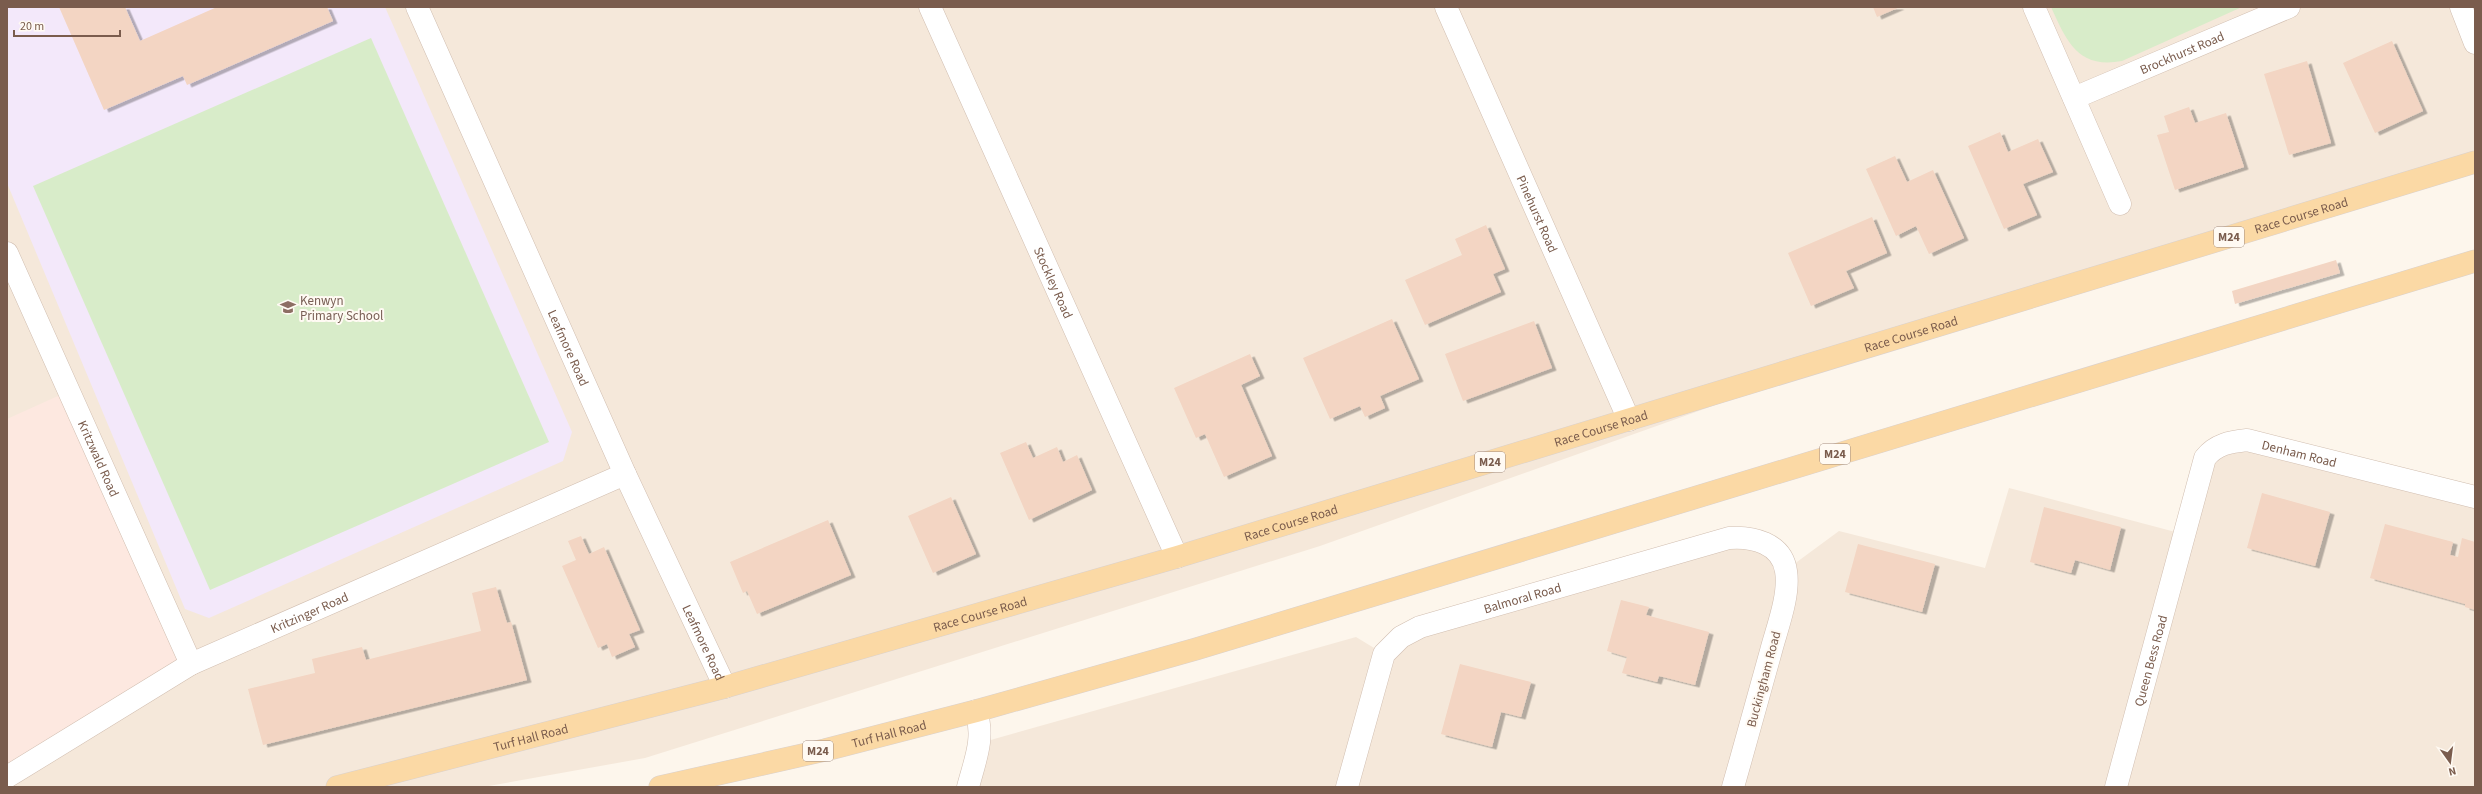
<svg xmlns="http://www.w3.org/2000/svg" width="2482" height="794" font-family="'Source Sans 3',sans-serif">
	<style>
		.residential { fill: #f5e8da }
		.commercial { fill: #fde8e0 }
		.education { fill: #f3e8fa }
		.green { fill: #d8ecc9 }
		.building { fill: #f3d5c3; filter: url(#shadow) }
		.lines { fill: none; stroke-linecap: round; stroke-linejoin: round }
		.minor-casing { stroke: #d1beb0; stroke-width: 23 }
		.tertiary-casing { stroke: #d1beb0; stroke-width: 23 }
		.primary-casing { stroke: #dad1cd; stroke-width: 23 }
		.minor { stroke: #fff; stroke-width: 22 }
		.tertiary { stroke: #fff; stroke-width: 22 }
		.primary { stroke: #fbd9a5; stroke-width: 22 }
		.labels { text-anchor: middle; stroke-width: 4; stroke-linejoin: round; paint-order: stroke }
		.shield { fill: #fffaf3; stroke: #a28b7f; stroke-width: 1 }
		.shield-label { font-size: 12px; font-weight: bold; fill: #7a5c4d }
		.street-label { font-size: 13px; fill: #7a5c4d; stroke: #fffaf3 }
		.education-label { font-size: 13px; fill: #785e54; stroke: #fffaf3; text-anchor: start }
	</style>
	<defs>
		<filter id="shadow"><feDropShadow dx="4.5" dy="2.5" stdDeviation="0" flood-color="#0004"/></filter>
	</defs>
	<rect width="100%" height="100%" fill="#fdf6ec"/>
	<g class="residential">
		<path d="M 7,7 L 2475,7 L 2475,162 L 1940,325 L 1320,546 L 645,758 L 483,787 L 7,787 Z"/>
		<path d="M 2221,445 L 2475,497 L 2475,787 L 968,787 L 980,743 L 1356,637 L 1384,654 L 1391,647 L 1741,537 L 1786,570 L 1839,531 L 1985,568 L 2009,488 L 2183,534 Z"/>
	</g>
	<path class="commercial" d="M 69,391 L 191,664 L 7,777 L 7,419 Z"/>
	<path class="education" d="M 7,7 L 385,7 L 572,432 L 563,461 L 209,618 L 185,609 L 7,183 Z"/>
	<g class="green">
		<path d="M 2051,7 L 2242,7 L 2122,61 C 2078,69 2067,42 2051,7 Z"/>
		<path d="M 371,38 L 549,442 L 210,590 L 33,186 Z"/>
	</g>
	<g class="building">
		<path d="M 59,7 L 125,7 L 140,41 L 217,7 L 327,7 L 333,21 L 187,85 L 183,76 L 104,110 Z"/>
		<path d="M 1873,7 L 1900,7 L 1877,17 Z"/>
		<path d="M 2392,41 L 2423,111 L 2375,133 L 2343,63 Z"/>
		<path d="M 2307,61 L 2331,143 L 2289,155 L 2264,74 Z"/>
		<path d="M 2189,107 L 2195,123 L 2226,113 L 2244,167 L 2175,190 L 2157,135 L 2169,132 L 2164,116 Z"/>
		<path d="M 2000,132 L 2008,152 L 2038,139 L 2053,172 L 2023,184 L 2037,215 L 2004,229 L 1968,146 Z"/>
		<path d="M 1895,156 L 1907,182 L 1933,170 L 1964,238 L 1929,254 L 1916,226 L 1896,236 L 1866,169 Z"/>
		<path d="M 1872,217 L 1887,253 L 1846,271 L 1854,288 L 1811,306 L 1788,253 Z"/>
		<path d="M 1486,225 L 1505,269 L 1493,274 L 1501,292 L 1425,325 L 1405,280 L 1462,255 L 1455,239 Z"/>
		<path d="M 2336,260 L 2340,273 L 2235,304 L 2232,291 Z"/>
		<path d="M 1392,319 L 1419,379 L 1380,396 L 1385,408 L 1365,417 L 1360,406 L 1330,419 L 1303,358 Z"/>
		<path d="M 1534,321 L 1552,368 L 1463,401 L 1445,354 Z"/>
		<path d="M 1250,354 L 1260,376 L 1241,385 L 1272,456 L 1224,477 L 1205,434 L 1196,438 L 1174,388 Z"/>
		<path d="M 1026,442 L 1033,458 L 1057,447 L 1063,462 L 1077,455 L 1092,490 L 1029,520 L 1000,453 Z"/>
		<path d="M 2262,493 L 2330,512 L 2315,566 L 2247,548 Z"/>
		<path d="M 951,497 L 976,554 L 933,573 L 908,516 Z"/>
		<path d="M 2044,507 L 2121,527 L 2110,570 L 2075,560 L 2071,573 L 2030,562 Z"/>
		<path d="M 828,520 L 851,575 L 757,614 L 747,591 L 743,593 L 730,562 Z"/>
		<path d="M 2385,524 L 2453,542 L 2450,555 L 2458,557 L 2462,538 L 2475,542 L 2475,610 L 2465,607 L 2465,604 L 2370,578 Z"/>
		<path d="M 581,536 L 589,554 L 604,547 L 640,630 L 629,634 L 635,647 L 612,657 L 607,644 L 598,648 L 562,566 L 576,560 L 568,541 Z"/>
		<path d="M 1858,544 L 1935,564 L 1922,612 L 1845,592 Z"/>
		<path d="M 496,587 L 507,623 L 511,622 L 527,680 L 263,745 L 248,689 L 315,673 L 312,659 L 362,647 L 366,660 L 481,631 L 472,593 Z"/>
		<path d="M 1621,600 L 1649,607 L 1646,615 L 1709,632 L 1695,685 L 1659,676 L 1657,682 L 1622,673 L 1627,657 L 1607,651 Z"/>
		<path d="M 1460,664 L 1531,682 L 1521,717 L 1501,712 L 1492,747 L 1441,734 Z"/>
	</g>
	<g class="lines">
		<defs>
			<g id="minor">
				<path id="s1" d="M 417,7 L 625,474 L 725,687"/>
				<path id="s2" d="M 930,7 L 1177,557"/>
				<path id="s3" d="M 1446,7 L 1629,420"/>
				<path d="M 2034,7 L 2120,204"/>
				<path d="M 2461,7 L 2475,43"/>
				<path id="s4" d="M 2074,98 L 2289,7"/>
				<path id="s5" d="M 7,253 L 191,664"/>
				<path id="s6" d="M 7,777 L 191,664 L 625,474"/>
				<path id="s7" d="M 1347,787 L 1384,654 L 1401,637 L 1420,627 L 1729,538 C 1752,536 1782,543 1786,571 C 1790,595 1777,628 1771,651 C 1758,697 1746,742 1733,787"/>
				<path id="s8" d="M 2116,787 L 2205,458 C 2216,444 2230,442 2247,440 L 2475,497"/>
			</g>
			<path id="tertiary" d="M 968,787 C 975,760 985,738 976,711"/>
			<g id="primary">
				<path id="s9" d="M 337,787 L 725,687 L 1177,557 L 2475,162"/>
				<path id="s10" d="M 660,787 L 825,750 L 976,711 L 1196,649 L 2475,261"/>
			</g>
		</defs>
		<use href="#minor" class="minor-casing"/>
		<use href="#tertiary" class="tertiary-casing"/>
		<use href="#primary" class="primary-casing"/>
		<use href="#minor" class="minor"/>
		<use href="#tertiary" class="tertiary"/>
		<use href="#primary" class="primary"/>
	</g>
	<defs>
		<symbol id="school-bare" viewBox="-9 -9 18 18"><path d="M0-5L7-2L0 1L-7-2ZM-4 1L0 2.5L4 1V4Q0 6-4 4Z" fill="#8d6e63" stroke="#fffaf3" stroke-width="2.5" paint-order="stroke"/></symbol>
	</defs>
	<g fill-rule="evenodd">
		<use href="#school-bare" x="277" y="296" width="22" height="22"/>
	</g>
	<g class="labels">
		<g class="shield">
			<rect x="2214" y="227" width="30" height="20" rx="3"/>
			<rect x="1820" y="444" width="30" height="20" rx="3"/>
			<rect x="1475" y="452" width="30" height="20" rx="3"/>
			<rect x="803" y="741" width="30" height="20" rx="3"/>
		</g>
		<g class="shield-label">
			<text x="2229" y="241">M24</text>
			<text x="1835" y="458">M24</text>
			<text x="1490" y="466">M24</text>
			<text x="818" y="755">M24</text>
		</g>
		<g class="street-label">
			<text dy="5" stroke="none"><textPath href="#s4" startOffset="117">Brockhurst Road</textPath></text>
			<text dy="5" stroke="none"><textPath href="#s3" startOffset="226">Pinehurst Road</textPath></text>
			<text dy="5" stroke="none"><textPath href="#s9" startOffset="2046">Race Course Road</textPath></text>
			<text dy="5" stroke="none"><textPath href="#s2" startOffset="302">Stockley Road</textPath></text>
			<text dy="5" stroke="none"><textPath href="#s9" startOffset="1638">Race Course Road</textPath></text>
			<text dy="5" stroke="none"><textPath href="#s1" startOffset="373">Leafmore Road</textPath></text>
			<text dy="5" stroke="none"><textPath href="#s9" startOffset="1314">Race Course Road</textPath></text>
			<text dy="5" stroke="none"><textPath href="#s8" startOffset="442">Denham Road</textPath></text>
			<text dy="5" stroke="none"><textPath href="#s5" startOffset="225">Kritzwald Road</textPath></text>
			<text dy="5" stroke="none"><textPath href="#s9" startOffset="990">Race Course Road</textPath></text>
			<text dy="5" stroke="none"><textPath href="#s7" startOffset="290">Balmoral Road</textPath></text>
			<text dy="5" stroke="none"><textPath href="#s6" startOffset="345">Kritzinger Road</textPath></text>
			<text dy="5" stroke="none"><textPath href="#s9" startOffset="666">Race Course Road</textPath></text>
			<text dy="5" stroke="none"><textPath href="#s1" startOffset="697">Leafmore Road</textPath></text>
			<text dy="5" stroke="none"><textPath href="#s8" startOffset="131">Queen Bess Road</textPath></text>
			<text transform="translate(1763 679) rotate(-75)" y="5">Buckingham Road</text>
			<text dy="5" stroke="none"><textPath href="#s10" startOffset="235">Turf Hall Road</textPath></text>
			<text dy="5" stroke="none"><textPath href="#s9" startOffset="200">Turf Hall Road</textPath></text>
		</g>
		<g class="education-label">
			<text x="300" y="305">Kenwyn<tspan x="300" dy="15">Primary School</tspan></text>
		</g>
	</g>
	<rect width="2482" height="794" fill="none" stroke="#7a5c4d" stroke-width="16"/>
	<g transform="translate(2450 762) rotate(166)" stroke="#fffaf3" stroke-width="3" paint-order="stroke">
	<path d="M0-3L7 15L0 10L-7 15Z" fill="#7a5c4d"/>
	<text y="-6" font-size="11" font-weight="bold" text-anchor="middle" fill="#7a5c4d">N</text>
	</g>
	<path d="M14 30v6h106v-6" fill="none" stroke="#7a5c4d" stroke-width="2"/>
	<text x="20" y="30" font-size="12" fill="#7a5c4d" stroke="#fffaf3" stroke-width="3" paint-order="stroke">20 m</text>
</svg>
